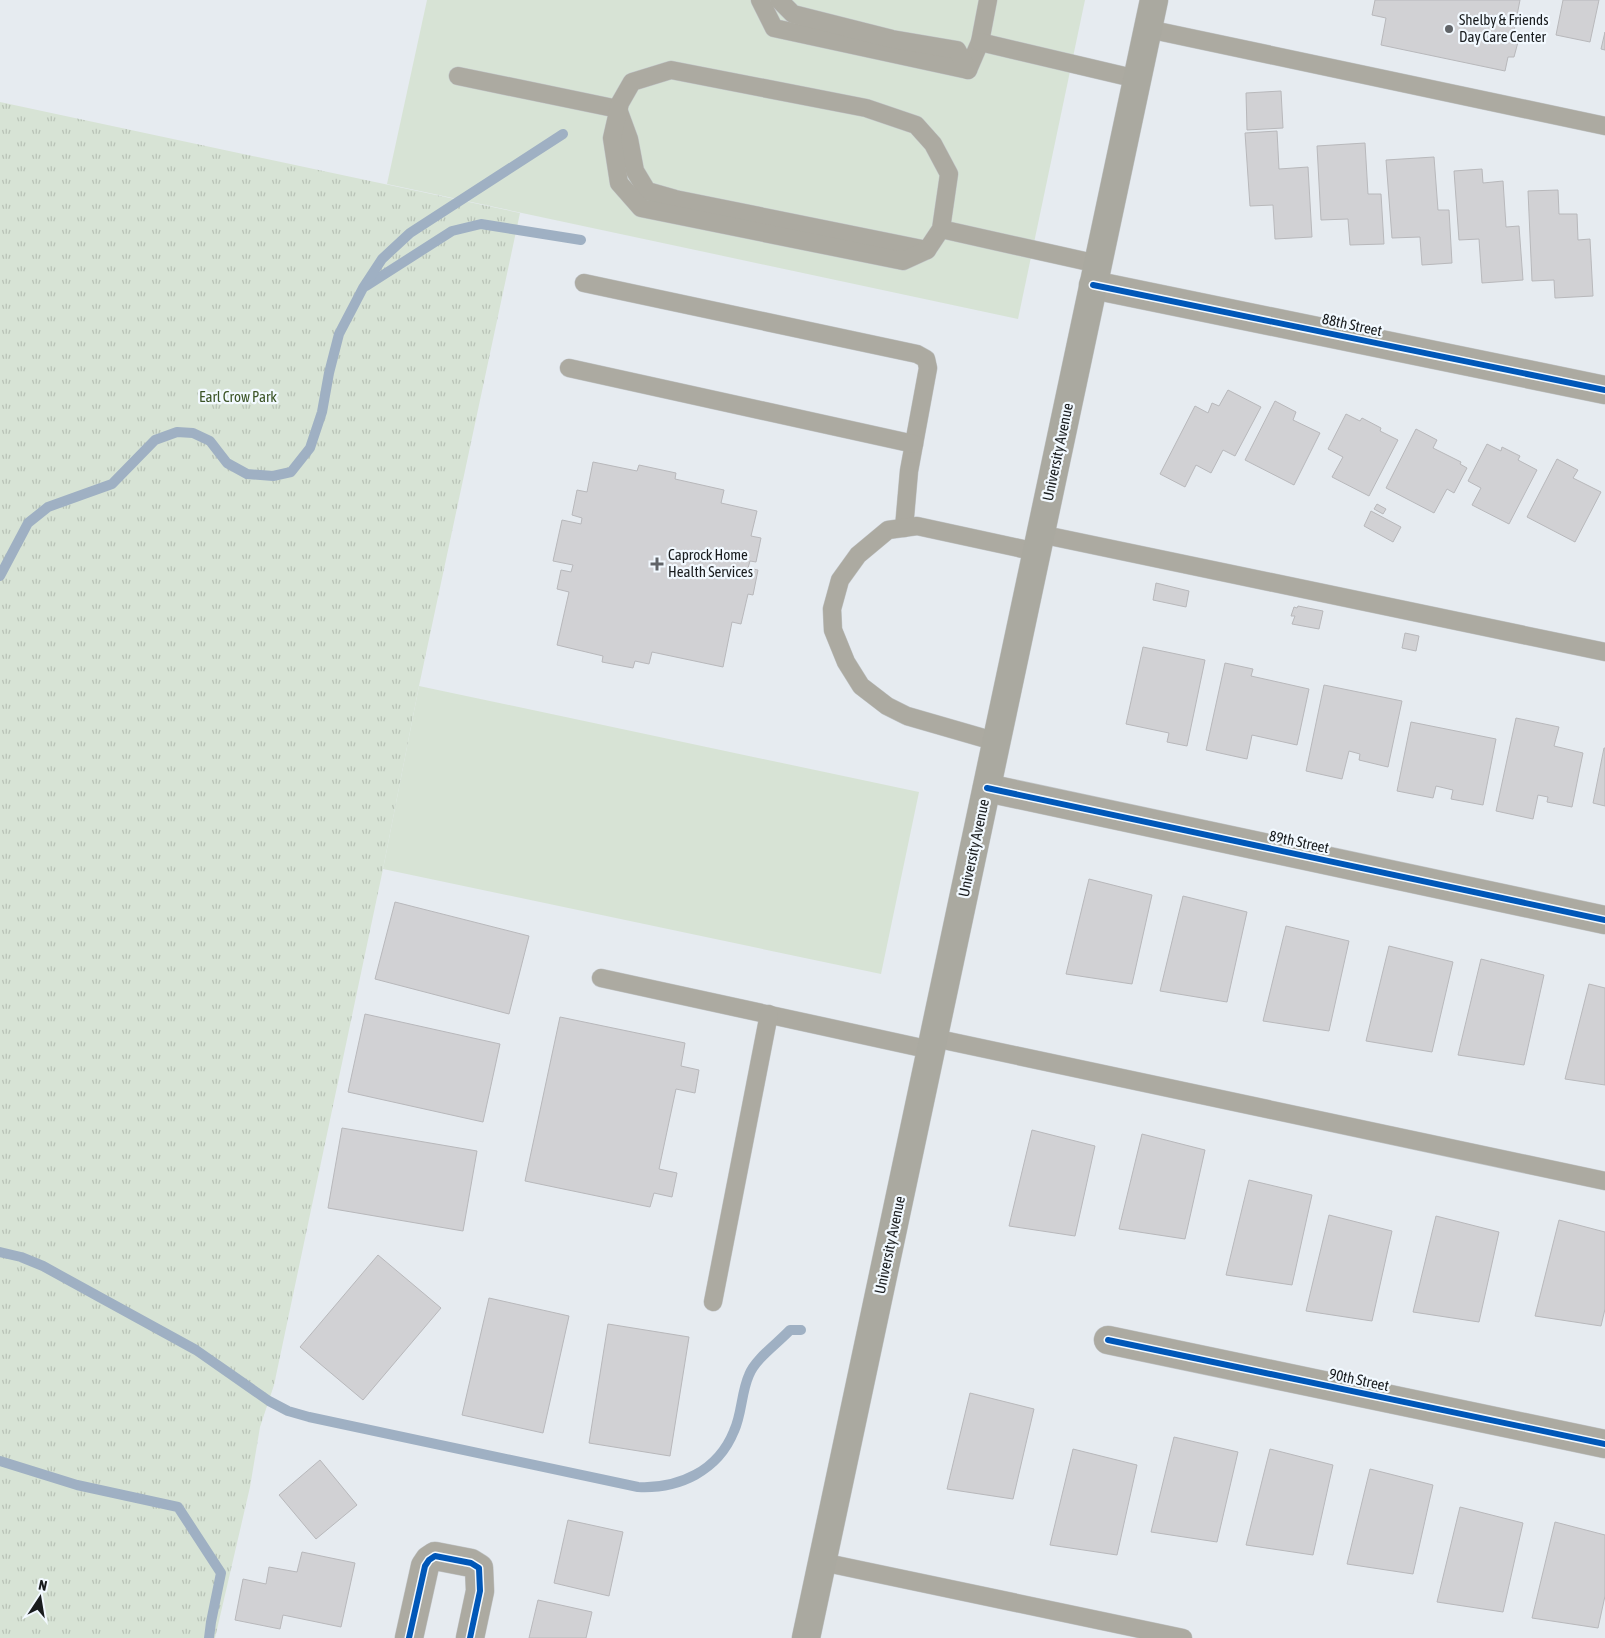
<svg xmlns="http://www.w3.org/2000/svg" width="1605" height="1638" font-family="'Asap Condensed',sans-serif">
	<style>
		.green { fill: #d7e3d5 }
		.park { fill: url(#park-tufts) }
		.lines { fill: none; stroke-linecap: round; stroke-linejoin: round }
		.stream { stroke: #9fb0c3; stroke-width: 10 }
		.building { fill: #d1d1d4; stroke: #b8b8bb }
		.lane-casing { stroke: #c2c6c9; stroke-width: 19 }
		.street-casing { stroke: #c2c6c9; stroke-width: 29 }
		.secondary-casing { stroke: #c2c6c9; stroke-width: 29 }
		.lane { stroke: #acaaa1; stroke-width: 18 }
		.street { stroke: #acaaa1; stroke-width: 28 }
		.secondary { stroke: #aaa9a0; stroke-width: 28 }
		.cycleway-casing { stroke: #f2f9ff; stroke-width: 9 }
		.cycleway { stroke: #0057b8; stroke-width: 6 }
		.poi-dot { fill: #616468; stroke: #f2f9ff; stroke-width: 2 }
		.labels { text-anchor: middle; stroke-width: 4.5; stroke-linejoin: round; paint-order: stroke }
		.poi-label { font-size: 15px; fill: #191c1e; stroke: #f2f9ff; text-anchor: start }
		.street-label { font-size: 15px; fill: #191c1e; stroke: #f2f9ff }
		.park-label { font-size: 15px; fill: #3b5426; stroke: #f2f9ff }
	</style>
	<defs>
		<pattern id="park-tufts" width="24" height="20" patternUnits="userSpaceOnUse" patternTransform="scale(1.25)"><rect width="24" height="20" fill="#d7e3d5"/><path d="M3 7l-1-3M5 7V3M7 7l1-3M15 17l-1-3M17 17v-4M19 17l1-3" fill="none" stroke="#b8c2b6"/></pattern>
	</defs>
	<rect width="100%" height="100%" fill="#e6ebf0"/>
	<g class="green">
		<path d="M 427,0 L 1085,0 L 1018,319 L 387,184 Z"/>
		<path d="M 419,686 L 919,792 L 881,974 L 383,869 Z"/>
	</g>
	<path class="park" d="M 0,102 L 520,213 L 419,686 L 383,869 L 274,1385 L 260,1427 L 250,1487 L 215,1638 L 0,1638 Z"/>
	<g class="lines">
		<g class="stream">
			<path d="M 366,286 L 452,231 L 481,224 L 581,240"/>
			<path d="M 0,576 L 28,523 L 48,507 L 112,484 L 155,440 L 177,432 L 193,433 L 210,441 L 227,463 L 247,474 L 273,476 L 291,472 L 310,448 L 322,412 L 329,373 L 339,334 L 363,288 L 382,259 L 410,233 L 563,134"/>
			<path d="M 0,1252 L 21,1257 L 43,1266 L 196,1350 L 269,1401 L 288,1411 L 309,1417 L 638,1487 C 679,1489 718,1471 734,1431 C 742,1414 741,1393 749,1375 C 755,1359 778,1343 790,1330 L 801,1330"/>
			<path d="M 0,1461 L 77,1485 L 178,1507 L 221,1573 L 211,1622 L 209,1638"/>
		</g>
	</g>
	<g class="building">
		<path d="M 1375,0 L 1520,0 L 1512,41 L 1518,42 L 1514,57 L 1508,57 L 1505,71 L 1381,45 L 1386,18 L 1372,15 Z"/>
		<path d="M 1563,0 L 1599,0 L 1590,42 L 1556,35 Z"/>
		<path d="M 1605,32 L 1605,50 L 1601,49 Z"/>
		<path d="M 1281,91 L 1283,128 L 1247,130 L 1246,93 Z"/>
		<path d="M 1277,131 L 1279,169 L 1308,167 L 1312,237 L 1275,239 L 1273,205 L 1250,206 L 1245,133 Z"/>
		<path d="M 1365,143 L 1368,194 L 1381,194 L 1384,244 L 1350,245 L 1348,219 L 1321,220 L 1317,146 Z"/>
		<path d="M 1434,157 L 1438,210 L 1449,210 L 1452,263 L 1422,265 L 1420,237 L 1392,238 L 1386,160 Z"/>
		<path d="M 1482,169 L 1483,183 L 1503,181 L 1506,227 L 1519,226 L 1523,280 L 1482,283 L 1479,239 L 1459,240 L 1454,171 Z"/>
		<path d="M 1558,190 L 1559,214 L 1577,214 L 1578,240 L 1590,239 L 1593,296 L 1555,298 L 1554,280 L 1532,281 L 1528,191 Z"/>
		<path d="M 1228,390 L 1261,407 L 1235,456 L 1223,450 L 1211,473 L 1196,465 L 1185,487 L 1160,474 L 1195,406 L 1208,413 L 1212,403 L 1219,406 Z"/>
		<path d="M 1275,401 L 1296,412 L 1293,420 L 1320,433 L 1294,485 L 1245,460 Z"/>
		<path d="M 1346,414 L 1360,421 L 1362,418 L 1381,428 L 1380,431 L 1398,440 L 1369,496 L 1332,477 L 1343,457 L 1328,449 Z"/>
		<path d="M 1416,429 L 1437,440 L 1433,448 L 1461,462 L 1460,464 L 1467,468 L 1454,493 L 1447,489 L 1434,513 L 1386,488 Z"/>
		<path d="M 1487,444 L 1501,451 L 1502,447 L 1520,456 L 1518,460 L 1537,470 L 1509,524 L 1472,505 L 1481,488 L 1468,481 Z"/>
		<path d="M 1557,459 L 1578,470 L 1573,478 L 1601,492 L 1575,542 L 1527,517 Z"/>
		<path d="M 593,462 L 637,471 L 639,465 L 676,473 L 675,479 L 724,490 L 721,503 L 757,511 L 751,536 L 761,538 L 756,562 L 750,561 L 748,568 L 758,570 L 753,595 L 748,594 L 741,624 L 732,622 L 723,667 L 652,652 L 649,664 L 635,661 L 633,668 L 602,662 L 603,656 L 557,645 L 569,592 L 557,589 L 561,570 L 571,572 L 573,565 L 553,561 L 562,520 L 581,524 L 582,518 L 572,515 L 577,490 L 587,492 Z"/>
		<path d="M 1377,504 L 1386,509 L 1383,514 L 1374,509 Z"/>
		<path d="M 1371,511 L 1401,527 L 1393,542 L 1364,526 Z"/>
		<path d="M 1156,583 L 1189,591 L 1186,607 L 1153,600 Z"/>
		<path d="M 1298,606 L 1323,611 L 1319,629 L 1292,624 L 1295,616 L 1291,616 L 1294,607 L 1297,608 Z"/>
		<path d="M 1405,633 L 1419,636 L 1416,651 L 1402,648 Z"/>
		<path d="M 1143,647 L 1205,660 L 1187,746 L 1167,742 L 1169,733 L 1126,724 Z"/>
		<path d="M 1225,663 L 1253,669 L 1251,676 L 1309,689 L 1297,745 L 1252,735 L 1247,759 L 1206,750 Z"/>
		<path d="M 1324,685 L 1402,701 L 1388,767 L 1359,760 L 1360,754 L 1349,751 L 1342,779 L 1306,771 Z"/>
		<path d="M 1516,718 L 1559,727 L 1554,746 L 1583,753 L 1572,807 L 1547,802 L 1548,797 L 1538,795 L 1533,819 L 1496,811 Z"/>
		<path d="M 1411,722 L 1496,739 L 1483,805 L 1451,799 L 1453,790 L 1436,786 L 1433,798 L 1397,791 Z"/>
		<path d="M 1604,748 L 1605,748 L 1605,806 L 1593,803 Z"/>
		<path d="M 1089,879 L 1152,895 L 1132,984 L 1066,974 Z"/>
		<path d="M 1183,896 L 1247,912 L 1227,1002 L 1160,991 Z"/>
		<path d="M 395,902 L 529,936 L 509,1014 L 375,979 Z"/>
		<path d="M 1286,926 L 1349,941 L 1329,1031 L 1263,1021 Z"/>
		<path d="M 1389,946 L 1453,962 L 1432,1052 L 1366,1041 Z"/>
		<path d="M 1481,959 L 1544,975 L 1524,1065 L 1458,1055 Z"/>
		<path d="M 1589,984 L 1605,988 L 1605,1085 L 1565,1079 Z"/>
		<path d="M 365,1014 L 500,1044 L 483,1122 L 348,1092 Z"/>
		<path d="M 560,1017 L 685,1043 L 681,1066 L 699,1070 L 695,1093 L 676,1089 L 659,1169 L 677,1173 L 672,1197 L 654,1193 L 650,1207 L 525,1181 Z"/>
		<path d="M 342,1128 L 477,1151 L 463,1231 L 328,1208 Z"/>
		<path d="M 1032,1130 L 1095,1146 L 1075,1236 L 1009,1226 Z"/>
		<path d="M 1142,1134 L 1205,1150 L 1185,1239 L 1119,1229 Z"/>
		<path d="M 1249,1180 L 1312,1195 L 1292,1285 L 1226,1275 Z"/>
		<path d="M 1329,1215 L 1392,1231 L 1372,1321 L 1306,1311 Z"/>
		<path d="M 1436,1216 L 1499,1232 L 1479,1322 L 1413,1312 Z"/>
		<path d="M 1559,1220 L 1605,1232 L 1605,1309 L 1601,1326 L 1535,1316 Z"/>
		<path d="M 378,1255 L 441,1308 L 363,1400 L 300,1347 Z"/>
		<path d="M 489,1298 L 569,1316 L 543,1433 L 462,1415 Z"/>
		<path d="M 608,1324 L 689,1337 L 670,1456 L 589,1443 Z"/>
		<path d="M 970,1393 L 1034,1409 L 1013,1499 L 947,1489 Z"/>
		<path d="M 1174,1437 L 1238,1452 L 1217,1542 L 1151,1532 Z"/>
		<path d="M 1073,1449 L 1137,1465 L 1117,1555 L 1050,1545 Z"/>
		<path d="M 1270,1449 L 1333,1465 L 1313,1555 L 1246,1545 Z"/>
		<path d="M 320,1460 L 357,1505 L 316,1539 L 279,1495 Z"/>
		<path d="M 1370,1469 L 1433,1485 L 1413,1574 L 1347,1564 Z"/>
		<path d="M 1460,1507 L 1523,1523 L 1503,1612 L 1437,1602 Z"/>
		<path d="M 568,1520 L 623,1532 L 609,1596 L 554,1583 Z"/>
		<path d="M 1555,1522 L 1605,1535 L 1605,1596 L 1598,1628 L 1532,1618 Z"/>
		<path d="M 302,1552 L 355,1563 L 341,1627 L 283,1615 L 280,1629 L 235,1620 L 243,1579 L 266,1584 L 269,1567 L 297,1572 Z"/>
		<path d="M 538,1600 L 592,1612 L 586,1638 L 529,1638 Z"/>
	</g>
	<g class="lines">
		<defs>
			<g id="lane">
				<path d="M 760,0 L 774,28 L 968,70 L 980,42 L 988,0"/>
				<path d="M 779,0 L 793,14 L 892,39 L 957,50 L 968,70"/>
				<path d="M 1148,29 L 1605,126"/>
				<path d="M 980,42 L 1137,79"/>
				<path d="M 458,76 L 618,109 L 629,139 L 635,171 L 647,191 L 675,199 L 927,250"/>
				<path d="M 941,229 L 949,174 L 933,144 L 916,125 L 866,108 L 671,70 L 632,82 L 620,103 L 612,138 L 619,183 L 641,208 L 903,261 L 927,250 L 941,229 L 1098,264"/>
				<path d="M 584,283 L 917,354 L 926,359 L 928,368 L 909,471 L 904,528"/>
				<path d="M 569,368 L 914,444"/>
				<path d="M 1040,534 L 1605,652"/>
				<path d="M 997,742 L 907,716 L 887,706 L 861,686 L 846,662 L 833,630 L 832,609 L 840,580 L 858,555 L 888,530 L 917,526 L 1037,552"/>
				<path d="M 601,978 L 931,1050"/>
				<path d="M 934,1038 L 1605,1181"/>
				<path d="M 713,1302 L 769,1014"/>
				<path d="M 822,1562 L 1183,1638"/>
			</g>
			<g id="street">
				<path d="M 1093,285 L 1605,390"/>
				<path d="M 987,788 L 1605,920"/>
				<path d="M 1108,1340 L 1605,1444"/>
				<path d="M 409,1638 L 425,1566 L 429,1560 L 435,1556 L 471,1563 L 479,1568 L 480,1591 L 470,1638"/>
			</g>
			<path id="secondary" d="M 806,1638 L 1154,0"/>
		</defs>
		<use href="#lane" class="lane-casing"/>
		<use href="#street" class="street-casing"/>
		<use href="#secondary" class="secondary-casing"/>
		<use href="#lane" class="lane"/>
		<use href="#street" class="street"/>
		<use href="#secondary" class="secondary"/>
		<defs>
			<g id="cycleway">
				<path d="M 1093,285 L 1605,390"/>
				<path d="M 987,788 L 1605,920"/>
				<path d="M 1108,1340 L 1605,1444"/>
				<path d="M 409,1638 L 425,1566 L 429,1560 L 435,1556 L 471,1563 L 479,1568 L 480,1591 L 470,1638"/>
			</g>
		</defs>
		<use href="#cycleway" class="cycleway-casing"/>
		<use href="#cycleway" class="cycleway"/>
	</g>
	<g class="poi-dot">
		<circle cx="1449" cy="29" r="5"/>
		<path d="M654.5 556.5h5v5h5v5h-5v5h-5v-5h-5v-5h5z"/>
	</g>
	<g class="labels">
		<g class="poi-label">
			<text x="1459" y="25">Shelby &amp; Friends<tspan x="1459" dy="17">Day Care Center</tspan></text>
			<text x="668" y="560">Caprock Home<tspan x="668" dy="17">Health Services</tspan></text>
		</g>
		<g class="street-label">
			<text transform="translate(1352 325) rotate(12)" y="5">88th Street</text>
			<text transform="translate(1058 452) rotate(-78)" y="5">University Avenue</text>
			<text transform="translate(1299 842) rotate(12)" y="5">89th Street</text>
			<text transform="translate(974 848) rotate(-78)" y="5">University Avenue</text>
			<text transform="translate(890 1245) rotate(-78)" y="5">University Avenue</text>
			<text transform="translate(1359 1380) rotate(12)" y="5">90th Street</text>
		</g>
		<g class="park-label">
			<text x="238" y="402">Earl Crow Park</text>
		</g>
	</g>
	<g transform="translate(40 1598) rotate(12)" stroke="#f2f9ff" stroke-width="4" paint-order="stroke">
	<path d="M0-4L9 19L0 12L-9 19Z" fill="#191c1e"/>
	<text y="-8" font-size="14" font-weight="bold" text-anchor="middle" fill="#191c1e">N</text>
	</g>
</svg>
